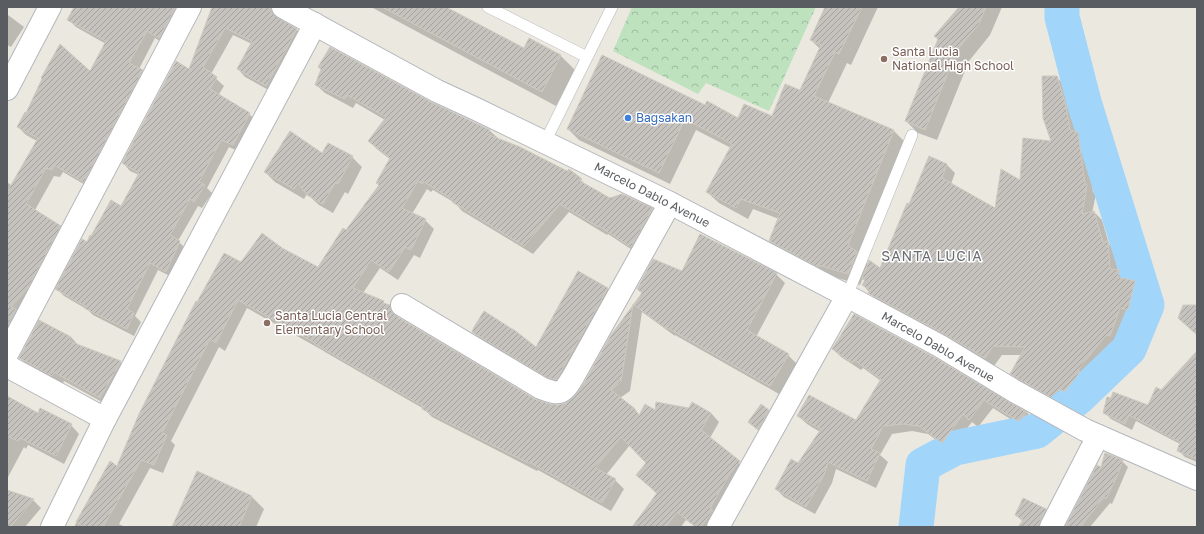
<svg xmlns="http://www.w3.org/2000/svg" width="1204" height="534" font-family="'Golos Text',sans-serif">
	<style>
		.forest { fill: url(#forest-crowns) }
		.shadow { fill: #0003 }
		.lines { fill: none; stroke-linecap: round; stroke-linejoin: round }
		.river { stroke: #a2d5fa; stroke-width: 35 }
		.building { fill: url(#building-hatch); stroke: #cfcabf }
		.lane-casing { stroke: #b3b6ba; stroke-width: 12 }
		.street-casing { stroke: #b3b6ba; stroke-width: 24 }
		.secondary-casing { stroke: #b4b7bc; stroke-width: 24 }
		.lane { stroke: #fff; stroke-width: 11 }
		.street { stroke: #fff; stroke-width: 22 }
		.secondary { stroke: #fff; stroke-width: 22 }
		.education-dot { fill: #8d6e63; stroke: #fff; stroke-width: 1.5 }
		.shop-dot { fill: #3f7fe0; stroke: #fff; stroke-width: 1.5 }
		.labels { text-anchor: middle; stroke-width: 3; stroke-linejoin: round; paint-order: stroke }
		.education-label { font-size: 12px; fill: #785e54; stroke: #fff; text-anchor: start }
		.shop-label { font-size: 12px; fill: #366cbe; stroke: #fff; text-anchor: start }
		.street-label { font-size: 12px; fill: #595c60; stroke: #fff }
		.quarter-label { font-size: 14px; letter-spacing: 1px; fill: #6a6e72; stroke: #fff }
	</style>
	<defs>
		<pattern id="forest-crowns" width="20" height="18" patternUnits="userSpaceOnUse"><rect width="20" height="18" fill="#bee2bd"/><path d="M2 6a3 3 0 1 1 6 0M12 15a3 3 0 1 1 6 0" fill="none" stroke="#9dba9d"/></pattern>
		<pattern id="building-hatch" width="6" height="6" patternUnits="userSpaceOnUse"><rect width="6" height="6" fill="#c6c3be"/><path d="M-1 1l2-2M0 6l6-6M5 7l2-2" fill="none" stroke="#a4a29e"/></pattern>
	</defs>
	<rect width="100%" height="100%" fill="#ebe8e0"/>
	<path class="forest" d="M 632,7 L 816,7 L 769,111 L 706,83 L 698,94 L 613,51 Z"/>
	<g class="shadow">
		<path d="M 75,7 L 189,7 L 167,46 L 155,38 L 139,69 L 142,70 L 150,78 L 92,189 L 63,172 L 60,177 L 54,176 L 35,210 L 60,226 L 68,234 L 7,350 L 7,182 L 12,186 L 37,141 L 26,135 L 18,127 L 90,73 L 106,44 L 76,27 L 68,19 Z"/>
		<path d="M 213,7 L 270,7 L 278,15 L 278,19 L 297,30 L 304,37 L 274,93 L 245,77 L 238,69 L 252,44 L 233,35 L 211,74 L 224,86 L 218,96 L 249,114 L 257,121 L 240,152 L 229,147 L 207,188 L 212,193 L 202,208 L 198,206 L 178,241 L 187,250 L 174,278 L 158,270 L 135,316 L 141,322 L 134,336 L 93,315 L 88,310 L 64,296 L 57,289 L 87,243 L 121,207 L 139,175 L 130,171 L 123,163 L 190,70 Z"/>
		<path d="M 371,7 L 444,7 L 524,49 L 561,56 L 575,70 L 556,106 Z"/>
		<path d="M 826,7 L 878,7 L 851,65 L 847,63 L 828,103 L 894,131 L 905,142 L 859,256 L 868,264 L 881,270 L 930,158 L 947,165 L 955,173 L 951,184 L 996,209 L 1053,142 L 1056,77 L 1065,85 L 1074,115 L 1077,132 L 1086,141 L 1093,192 L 1096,194 L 1092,213 L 1094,212 L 1102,220 L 1109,244 L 1116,251 L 1118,270 L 1128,279 L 1127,280 L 1134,282 L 1143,291 L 1136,318 L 1129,316 L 1118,344 L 1115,343 L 1086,379 L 1088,381 L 1073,400 L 1069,397 L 1060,405 L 1020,382 L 1012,374 L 1021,355 L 1002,355 L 994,366 L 878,302 L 863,285 L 866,282 L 863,278 L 860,285 L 835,277 L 828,277 L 781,252 L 770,240 L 779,219 L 753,209 L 748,219 L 719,203 L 707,192 L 731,148 L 696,130 L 670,184 L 579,140 L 568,129 L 706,106 L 739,119 L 773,118 L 800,92 L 820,49 L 811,40 Z"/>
		<path d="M 960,7 L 1002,7 L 990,35 L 969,61 L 937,140 L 918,133 L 906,121 L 939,40 L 935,36 Z"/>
		<path d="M 8,15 L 24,27 L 11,47 L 7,45 Z"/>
		<path d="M 316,85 L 431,103 L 490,131 L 499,139 L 567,173 L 569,170 L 589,187 L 610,199 L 652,209 L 661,218 L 640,255 L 608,234 L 607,235 L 569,212 L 533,254 L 462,211 L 455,203 L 433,190 L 431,192 L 427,189 L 412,214 L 425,220 L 434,229 L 420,258 L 414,255 L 398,280 L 380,268 L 363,293 L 383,302 L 398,315 L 399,319 L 534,400 L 549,405 L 558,406 L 566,404 L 576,397 L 585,384 L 612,335 L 643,293 L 682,272 L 776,274 L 785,283 L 756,337 L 788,355 L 797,364 L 779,394 L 675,335 L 675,336 L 642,312 L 630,391 L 620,398 L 640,416 L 656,411 L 711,413 L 719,422 L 710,438 L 748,471 L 717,527 L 696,527 L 686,520 L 681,527 L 634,527 L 657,494 L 637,475 L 648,463 L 630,445 L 606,475 L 615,480 L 624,489 L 611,511 L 538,470 L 537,471 L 432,417 L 424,409 L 325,352 L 322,350 L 247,308 L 225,351 L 219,347 L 171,441 L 175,445 L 163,473 L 150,468 L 119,524 L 125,527 L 74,527 L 110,463 L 118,467 L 241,263 L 282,249 L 319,268 L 380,185 L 391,160 L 378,150 L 369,141 L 385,120 L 356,103 L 353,108 L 325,93 Z"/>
		<path d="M 322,155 L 352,157 L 362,167 L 348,194 L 345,192 L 333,213 L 319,205 L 307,194 L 304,199 L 275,182 L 265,172 Z"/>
		<path d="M 578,273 L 608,289 L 619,300 L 558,387 L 484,343 L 473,332 L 537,348 Z"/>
		<path d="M 71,337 L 79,346 L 120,362 L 130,372 L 111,407 L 64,381 L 62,385 L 30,368 L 20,358 Z"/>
		<path d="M 833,349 L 933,358 L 1028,414 L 1036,422 L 1026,429 L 993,408 L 978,427 L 972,422 L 950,450 L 928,434 L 912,431 L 892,434 L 880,455 L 888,462 L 876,488 L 836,469 L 832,483 L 815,514 L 784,497 L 776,489 L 798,464 L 820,432 L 807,424 L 798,416 L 857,422 L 881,381 L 863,368 L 861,370 L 841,357 Z"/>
		<path d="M 1197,352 L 1197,462 L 1185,457 L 1178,450 L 1180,444 L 1136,421 L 1132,430 L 1111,419 L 1104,412 L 1148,406 Z"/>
		<path d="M 7,403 L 71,425 L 79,434 L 64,464 L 28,445 L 26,449 L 24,447 L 7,479 Z"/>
		<path d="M 768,411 L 772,414 L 762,433 L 753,425 Z"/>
		<path d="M 1122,461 L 1128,467 L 1112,504 L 1110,503 L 1090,527 L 1066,527 L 1101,468 Z"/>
		<path d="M 7,491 L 33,500 L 41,508 L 25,527 L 7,527 Z"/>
		<path d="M 252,497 L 264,509 L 256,527 L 183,527 Z"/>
		<path d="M 1024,499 L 1046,509 L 1054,517 L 1048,527 L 1019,527 L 1023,522 L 1016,515 Z"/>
	</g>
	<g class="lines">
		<path class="river" d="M 916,527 L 923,465 L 955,448 L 1037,431 L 1079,397 L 1129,349 L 1147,305 L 1084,102 L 1062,17 L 1062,7"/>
	</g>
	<g class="building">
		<path d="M 74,7 L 176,7 L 159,38 L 147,31 L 129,63 L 143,70 L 84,182 L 54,165 L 52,170 L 46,168 L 26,204 L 61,226 L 28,288 L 11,307 L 16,309 L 7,327 L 7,192 L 38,138 L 17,127 L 25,112 L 26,113 L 42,79 L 41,78 L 60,44 L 90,71 L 106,41 L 67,20 Z"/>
		<path d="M 212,7 L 271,7 L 271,13 L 297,29 L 266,86 L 237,69 L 252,41 L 225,28 L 203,67 L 217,77 L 210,89 L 250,113 L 233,145 L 221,140 L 199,182 L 205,185 L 194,202 L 190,199 L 170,235 L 180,241 L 166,272 L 150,263 L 127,309 L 134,313 L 127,329 L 84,308 L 85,306 L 55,289 L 82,239 L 87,242 L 90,235 L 91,236 L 111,200 L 121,206 L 139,173 L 122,163 L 176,61 L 189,69 Z"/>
		<path d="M 382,7 L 446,7 L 524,48 L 529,38 L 561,55 L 542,92 Z"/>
		<path d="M 825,7 L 862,7 L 839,54 L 835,52 L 814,96 L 894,130 L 848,245 L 857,252 L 848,274 L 822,266 L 816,266 L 769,241 L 780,213 L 741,199 L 736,208 L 706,192 L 732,144 L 685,119 L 659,173 L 567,129 L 602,55 L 705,105 L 707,101 L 738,118 L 744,104 L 772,116 L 785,84 L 800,90 L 821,45 L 810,40 Z"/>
		<path d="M 959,7 L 986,7 L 979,24 L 957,50 L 925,130 L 905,121 L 938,39 L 934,36 Z"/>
		<path d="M 330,47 L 431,102 L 490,130 L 487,134 L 520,147 L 567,171 L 569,169 L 582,179 L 580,181 L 610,198 L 622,194 L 653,208 L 631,247 L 599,226 L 598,227 L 560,204 L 524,246 L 452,202 L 453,200 L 424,182 L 422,184 L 418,181 L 402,208 L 426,219 L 411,250 L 405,247 L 389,272 L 371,260 L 353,288 L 384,301 L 383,303 L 390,305 L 391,311 L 396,316 L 535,399 L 549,404 L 558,405 L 566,403 L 575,396 L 584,383 L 611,335 L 642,293 L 637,289 L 653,259 L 682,271 L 700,234 L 777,273 L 747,330 L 789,354 L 770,386 L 666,327 L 666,329 L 633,304 L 621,382 L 611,390 L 634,408 L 639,415 L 645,404 L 655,410 L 656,402 L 689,408 L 692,402 L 711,413 L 701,430 L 740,461 L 729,475 L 710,508 L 713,511 L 701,527 L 696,527 L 677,512 L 666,527 L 632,527 L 657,493 L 636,475 L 646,463 L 621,437 L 595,468 L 616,479 L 602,503 L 529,462 L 528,463 L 422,409 L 423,406 L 315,344 L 315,343 L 238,300 L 216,343 L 210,339 L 162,433 L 167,435 L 154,465 L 141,460 L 103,527 L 84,527 L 76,522 L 110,461 L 117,466 L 139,414 L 196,301 L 197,302 L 224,253 L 241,262 L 262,233 L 282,248 L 318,267 L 343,228 L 346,230 L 379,185 L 376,183 L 390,158 L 368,141 L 386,117 L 347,95 L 345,99 L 315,85 L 321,69 L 318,67 Z"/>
		<path d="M 1042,76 L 1057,76 L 1066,106 L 1070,130 L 1078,132 L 1085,184 L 1087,185 L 1082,214 L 1094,211 L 1103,242 L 1108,241 L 1110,269 L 1120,270 L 1117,277 L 1135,281 L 1128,310 L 1120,308 L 1110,336 L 1106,335 L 1078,370 L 1080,372 L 1064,392 L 1060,389 L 1050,397 L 1010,374 L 1025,347 L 993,346 L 985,358 L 946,335 L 868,293 L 870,290 L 862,285 L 865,280 L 862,279 L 869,260 L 880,268 L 907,203 L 909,204 L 929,156 L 947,164 L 942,178 L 995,208 L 1001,169 L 1020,180 L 1023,138 L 1051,141 L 1043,118 Z"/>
		<path d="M 290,131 L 322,153 L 328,143 L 353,156 L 338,184 L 335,183 L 323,204 L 307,195 L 298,183 L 294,189 L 264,172 Z"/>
		<path d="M 578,271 L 608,288 L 556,380 L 546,377 L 472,332 L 474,327 L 484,311 L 512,329 L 513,329 L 536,347 Z"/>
		<path d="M 1183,305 L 1197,305 L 1197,335 L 1178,318 Z"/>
		<path d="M 854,314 L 934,357 L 1028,413 L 1018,421 L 984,400 L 969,420 L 963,414 L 942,443 L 919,426 L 903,424 L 883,426 L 871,449 L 880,453 L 867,481 L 828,462 L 824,475 L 806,507 L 775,489 L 791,459 L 798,463 L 821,429 L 797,416 L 809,395 L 856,420 L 881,379 L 854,360 L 852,363 L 832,349 Z"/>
		<path d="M 39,320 L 71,337 L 69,341 L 121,361 L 100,398 L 54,372 L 52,376 L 19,358 Z"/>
		<path d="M 1197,351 L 1197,459 L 1177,451 L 1180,442 L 1129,415 L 1125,424 L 1103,413 L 1107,397 L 1111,398 L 1113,392 L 1148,405 L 1156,387 L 1161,390 Z"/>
		<path d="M 7,396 L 38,413 L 40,408 L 72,424 L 56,456 L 20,438 L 18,441 L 7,436 Z"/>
		<path d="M 761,404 L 769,410 L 758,430 L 748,422 Z"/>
		<path d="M 1105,453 L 1123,460 L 1118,474 L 1106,499 L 1104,497 L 1082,525 L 1085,527 L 1065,527 L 1097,465 L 1101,467 Z"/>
		<path d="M 197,471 L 252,496 L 239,527 L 172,527 Z"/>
		<path d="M 7,490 L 34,499 L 10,527 L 7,527 Z"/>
		<path d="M 1023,498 L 1046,509 L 1040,521 L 1039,527 L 1018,527 L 1023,520 L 1015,515 Z"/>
	</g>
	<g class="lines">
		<defs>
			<g id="lane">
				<path d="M 488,7 L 587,57"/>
				<path d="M 545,142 L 612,7"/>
				<path d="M 847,296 L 912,135"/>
			</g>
			<g id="street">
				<path d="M 402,305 L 541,388 C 560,395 562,395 573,377 L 670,203"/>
				<path d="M 7,354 L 190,7"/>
				<path d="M 7,366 L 105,419"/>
				<path d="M 52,527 L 105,419 L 315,24"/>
				<path d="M 718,527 L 847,296"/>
				<path d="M 1051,527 L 1098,436"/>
			</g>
			<g id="secondary">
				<path d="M 283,7 L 437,91 L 476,109 L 670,203 L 847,296 L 940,346 L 1016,392 L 1085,430 L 1197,479"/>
				<path d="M 7,89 L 50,7"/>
			</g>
		</defs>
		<use href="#lane" class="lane-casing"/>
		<use href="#street" class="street-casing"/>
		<use href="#secondary" class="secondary-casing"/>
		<use href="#lane" class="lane"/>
		<use href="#street" class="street"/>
		<use href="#secondary" class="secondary"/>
	</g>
	<g class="education-dot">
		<circle cx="884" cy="59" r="4"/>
		<circle cx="267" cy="323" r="4"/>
	</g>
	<circle class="shop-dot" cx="628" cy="118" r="4"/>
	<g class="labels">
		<g class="education-label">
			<text x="892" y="56">Santa Lucia<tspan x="892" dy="14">National High School</tspan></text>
			<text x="275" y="320">Santa Lucia Central<tspan x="275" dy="14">Elementary School</tspan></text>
		</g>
		<g class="shop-label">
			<text x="636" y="122">Bagsakan</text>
		</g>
		<g class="street-label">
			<text transform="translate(652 195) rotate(27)" y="4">Marcelo Dablo Avenue</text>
			<text transform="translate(938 347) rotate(30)" y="4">Marcelo Dablo Avenue</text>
		</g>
		<g class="quarter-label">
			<text x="932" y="261">SANTA LUCIA</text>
		</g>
	</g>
	<rect width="1204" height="534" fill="none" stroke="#595c60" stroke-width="16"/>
</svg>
